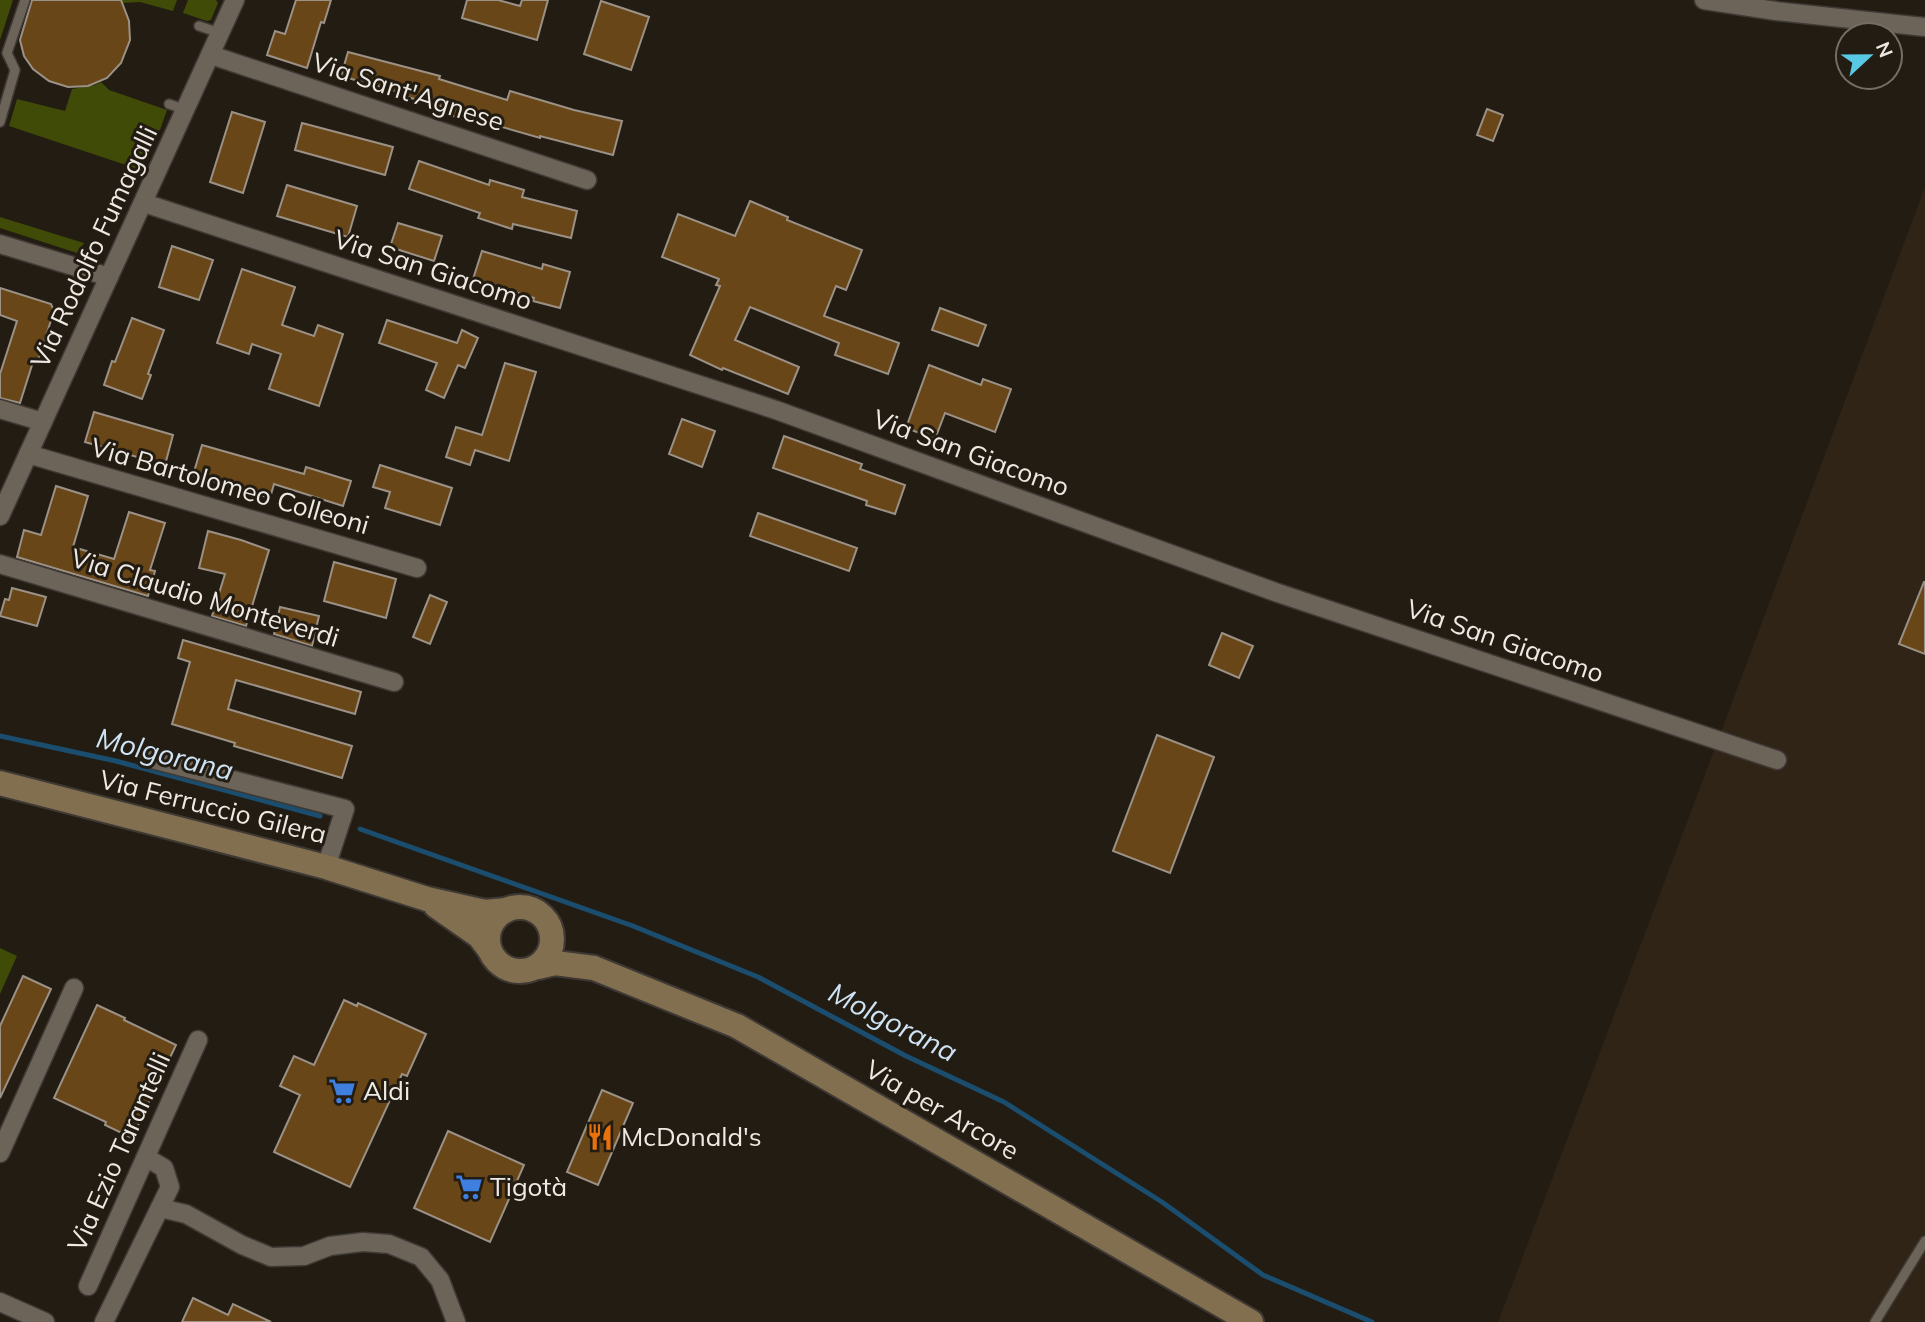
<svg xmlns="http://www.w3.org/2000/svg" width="1925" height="1322" font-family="Mulish,sans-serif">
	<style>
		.built { fill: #2f2416 }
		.green { fill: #3f4b06 }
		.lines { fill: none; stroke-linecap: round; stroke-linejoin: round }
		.stream { stroke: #1a4d6e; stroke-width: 5 }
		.building { fill: #684617; stroke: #9b9186; stroke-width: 2 }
		.lane-casing { stroke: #3e3934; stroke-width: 12 }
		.street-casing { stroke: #3e3934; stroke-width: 21 }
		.secondary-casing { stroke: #3e3934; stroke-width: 28 }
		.lane { stroke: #6c6359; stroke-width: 9 }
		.street { stroke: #6c6359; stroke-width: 18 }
		.secondary { stroke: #826f4f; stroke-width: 24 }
		.labels { text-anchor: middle; stroke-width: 6; stroke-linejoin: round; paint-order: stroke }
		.street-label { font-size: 26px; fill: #eee9e3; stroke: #231c13 }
		.poi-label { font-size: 26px; fill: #eee9e3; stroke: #231c13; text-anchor: start }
		.water-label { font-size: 28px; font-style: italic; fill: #cee3f4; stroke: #231c13 }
	</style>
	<rect width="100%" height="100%" fill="#231c13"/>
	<path class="built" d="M 1925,187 L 1925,1322 L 1498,1322 L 1718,740 Z"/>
	<g class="green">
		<path d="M 0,0 L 13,0 L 0,40 Z"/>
		<path d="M 119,0 L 177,0 L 173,11 L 140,2 L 122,3 Z"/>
		<path d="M 188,0 L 216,0 L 218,3 L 211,20 L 207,21 L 183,13 Z"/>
		<path d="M 101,82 L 109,90 L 167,110 L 160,130 L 154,131 L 138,169 L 9,126 L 17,99 L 65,111 L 72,89 L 95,85 Z"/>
		<path d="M 0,217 L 84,243 L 77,253 L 0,228 Z"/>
		<path d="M 0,948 L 17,956 L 0,994 Z"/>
	</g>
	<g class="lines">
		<g class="stream">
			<path d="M 0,736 L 116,761 L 320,816"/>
			<path d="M 360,829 L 633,926 L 758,977 L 906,1056 L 1004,1102 L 1162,1202 L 1263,1275 L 1372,1322"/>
		</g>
	</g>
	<g class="building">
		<path d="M 32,0 L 121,0 L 129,21 L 130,40 L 121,63 L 107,78 L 88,86 L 68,87 L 49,81 L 33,69 L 24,56 L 20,40 Z"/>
		<path d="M 296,0 L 331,0 L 324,23 L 321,22 L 307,68 L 267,55 L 275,31 L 285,34 Z"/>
		<path d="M 467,0 L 498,0 L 520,6 L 522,0 L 548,0 L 537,40 L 462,18 Z"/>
		<path d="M 601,1 L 649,17 L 631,70 L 584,54 Z"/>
		<path d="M 348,52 L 440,76 L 439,79 L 507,100 L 510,91 L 574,110 L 622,121 L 613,155 L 540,136 L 540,138 L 478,120 L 477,124 L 444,113 L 446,108 L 404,96 L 405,94 L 341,76 Z"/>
		<path d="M 1487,109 L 1503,115 L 1493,141 L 1477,135 Z"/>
		<path d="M 232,112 L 265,122 L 243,193 L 210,182 Z"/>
		<path d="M 302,123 L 393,147 L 385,175 L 295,150 Z"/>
		<path d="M 419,161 L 489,185 L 490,180 L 524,190 L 522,197 L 577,211 L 571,238 L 513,224 L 512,229 L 478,218 L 480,213 L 409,189 Z"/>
		<path d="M 287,185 L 357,206 L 348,237 L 277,216 Z"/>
		<path d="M 750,201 L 788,217 L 787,220 L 862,250 L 846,290 L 836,286 L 824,316 L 899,343 L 888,374 L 835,355 L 839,343 L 750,307 L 735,340 L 799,367 L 788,394 L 723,368 L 722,370 L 690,355 L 720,286 L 716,285 L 719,279 L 662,257 L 678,214 L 735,236 Z"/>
		<path d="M 398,223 L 442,236 L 434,261 L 390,247 Z"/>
		<path d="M 172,246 L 213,260 L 199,300 L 159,287 Z"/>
		<path d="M 482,251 L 542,269 L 543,264 L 570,272 L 560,308 L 533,301 L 534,298 L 473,279 Z"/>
		<path d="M 242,269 L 295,287 L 282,325 L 314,336 L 318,325 L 343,334 L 319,406 L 269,389 L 281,354 L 252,344 L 249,354 L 217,343 Z"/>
		<path d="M 0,288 L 51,304 L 54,311 L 37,364 L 33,362 L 20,403 L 0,398 L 0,374 L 17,321 L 0,315 Z"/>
		<path d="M 940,308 L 986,325 L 978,346 L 932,330 Z"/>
		<path d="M 132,318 L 164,330 L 148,374 L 151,375 L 142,399 L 104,385 L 112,361 L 115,362 Z"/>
		<path d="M 387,320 L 457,343 L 462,330 L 478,338 L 465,368 L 458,365 L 444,398 L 426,390 L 437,363 L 379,343 Z"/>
		<path d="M 505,363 L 536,372 L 509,461 L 475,450 L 470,465 L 446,457 L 456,427 L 482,435 Z"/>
		<path d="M 929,365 L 981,385 L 983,379 L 1011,389 L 995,432 L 945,413 L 935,439 L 906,428 Z"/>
		<path d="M 94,412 L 173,435 L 165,465 L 85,442 Z"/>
		<path d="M 682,419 L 715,431 L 702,467 L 669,454 Z"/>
		<path d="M 784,436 L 862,464 L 860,469 L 905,485 L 895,514 L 866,505 L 867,501 L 773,468 Z"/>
		<path d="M 202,445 L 304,474 L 306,467 L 351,481 L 343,506 L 274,484 L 270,498 L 193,475 Z"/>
		<path d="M 380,465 L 452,488 L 440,525 L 385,508 L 390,492 L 373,487 Z"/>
		<path d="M 56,486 L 88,496 L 73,547 L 114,559 L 129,512 L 165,523 L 150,570 L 155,571 L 148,596 L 17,557 L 24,530 L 41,535 Z"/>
		<path d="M 758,513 L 857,548 L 849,571 L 750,536 Z"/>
		<path d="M 208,531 L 241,540 L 269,550 L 246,626 L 212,616 L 225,574 L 199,568 Z"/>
		<path d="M 334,562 L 396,579 L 386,618 L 324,601 Z"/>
		<path d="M 1924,582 L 1925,582 L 1925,654 L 1899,644 Z"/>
		<path d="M 12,588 L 46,597 L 37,626 L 0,616 L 5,599 L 9,600 Z"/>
		<path d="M 430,595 L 447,602 L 430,644 L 413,637 Z"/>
		<path d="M 280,607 L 319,616 L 312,646 L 274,634 Z"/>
		<path d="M 1222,633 L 1253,646 L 1239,678 L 1209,665 Z"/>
		<path d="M 183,640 L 361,692 L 355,714 L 236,680 L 228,709 L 352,746 L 342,778 L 234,746 L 235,743 L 172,724 L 190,662 L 178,658 Z"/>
		<path d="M 1157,735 L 1214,757 L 1170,873 L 1113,851 Z"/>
		<path d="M 23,976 L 51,989 L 0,1098 L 0,1026 Z"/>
		<path d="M 344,1000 L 357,1006 L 358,1003 L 426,1034 L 407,1076 L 402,1074 L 350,1187 L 274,1152 L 300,1095 L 280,1086 L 294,1056 L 314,1065 Z"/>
		<path d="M 97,1005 L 125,1018 L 124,1020 L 176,1045 L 132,1138 L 105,1125 L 106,1122 L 54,1098 Z"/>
		<path d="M 602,1090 L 633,1103 L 598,1185 L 567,1172 Z"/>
		<path d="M 448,1131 L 524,1165 L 490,1242 L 414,1208 Z"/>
		<path d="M 193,1298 L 228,1315 L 233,1304 L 271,1322 L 182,1322 Z"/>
	</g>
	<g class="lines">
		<defs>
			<g id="lane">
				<path d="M 199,26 L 220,33"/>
				<path d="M 169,104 L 186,110"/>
				<path d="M 0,122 L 15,70 L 7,53 L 25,0"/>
				<path d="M 1875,1322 L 1925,1241"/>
			</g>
			<g id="street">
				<path d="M 1704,0 L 1776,11 L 1925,27"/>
				<path d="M 211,55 L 587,180"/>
				<path d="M 144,203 L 776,410 L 1278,593 L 1777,760"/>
				<path d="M 0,244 L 109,277"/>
				<path d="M 0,409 L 43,422"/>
				<path d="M 28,454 L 417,568"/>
				<path d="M 0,516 L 235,0"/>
				<path d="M 0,564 L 394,682"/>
				<path d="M 148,758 L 345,809 L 326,867"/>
				<path d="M 0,1153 L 74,988"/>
				<path d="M 160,1208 L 186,1214 L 242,1245 L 271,1257 L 304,1256 L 330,1246 L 363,1242 L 389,1244 L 421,1257 L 440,1280 L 456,1322"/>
				<path d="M 88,1286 L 198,1040"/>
				<path d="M 0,1302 L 45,1322"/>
				<path d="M 104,1322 L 170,1187 L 164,1168 L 147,1158"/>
			</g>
			<g id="secondary">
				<path d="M 0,783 L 326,867 L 427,899 L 485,912 L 506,910"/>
				<path d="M 436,906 L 479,936 L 489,949"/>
				<circle cx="520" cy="939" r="32"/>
				<path d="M 538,967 L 555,963 L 594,968 L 737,1026 L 1251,1322"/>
			</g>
		</defs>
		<use href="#lane" class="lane-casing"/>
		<use href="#street" class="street-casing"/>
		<use href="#secondary" class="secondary-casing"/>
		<use href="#lane" class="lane"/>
		<use href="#street" class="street"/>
		<use href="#secondary" class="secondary"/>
	</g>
	<defs>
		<symbol id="supermarket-bare" viewBox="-9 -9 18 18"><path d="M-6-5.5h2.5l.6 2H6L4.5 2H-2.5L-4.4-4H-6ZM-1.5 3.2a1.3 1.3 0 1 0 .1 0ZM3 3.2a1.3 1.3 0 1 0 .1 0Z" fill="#3f7fe0" stroke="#231c13" stroke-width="2.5" paint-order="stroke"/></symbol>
		<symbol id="restaurant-bare" viewBox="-9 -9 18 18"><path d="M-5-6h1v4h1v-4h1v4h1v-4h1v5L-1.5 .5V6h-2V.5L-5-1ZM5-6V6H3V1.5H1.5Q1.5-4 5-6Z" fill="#e8710a" stroke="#231c13" stroke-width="2.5" paint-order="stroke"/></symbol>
	</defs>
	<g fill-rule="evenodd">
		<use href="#supermarket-bare" x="323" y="1072" width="38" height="38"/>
		<use href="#restaurant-bare" x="581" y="1118" width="38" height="38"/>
		<use href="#supermarket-bare" x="450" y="1168" width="38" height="38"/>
	</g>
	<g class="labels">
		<g class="street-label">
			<text transform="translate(408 92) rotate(18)" y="9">Via Sant'Agnese</text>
			<text transform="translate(94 247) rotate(-65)" y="9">Via Rodolfo Fumagalli</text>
			<text transform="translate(433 270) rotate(18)" y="9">Via San Giacomo</text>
			<text transform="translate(971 453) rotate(20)" y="9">Via San Giacomo</text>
			<text transform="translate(230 486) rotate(16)" y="9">Via Bartolomeo Colleoni</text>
			<text transform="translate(205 598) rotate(17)" y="9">Via Claudio Monteverdi</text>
			<text transform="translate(1505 641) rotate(19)" y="9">Via San Giacomo</text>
			<text transform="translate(213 807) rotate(14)" y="9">Via Ferruccio Gilera</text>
			<text transform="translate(942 1110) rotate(30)" y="9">Via per Arcore</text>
			<text transform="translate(119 1152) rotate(-66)" y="9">Via Ezio Tarantelli</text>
		</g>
		<g class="poi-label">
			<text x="363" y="1100">Aldi</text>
			<text x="621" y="1146">McDonald's</text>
			<text x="490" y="1196">Tigotà</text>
		</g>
		<g class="water-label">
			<text transform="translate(165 754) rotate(14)" y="10">Molgorana</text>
			<text transform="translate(893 1022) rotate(27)" y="10">Molgorana</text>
		</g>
	</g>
	<g transform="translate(1869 56) rotate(68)"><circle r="33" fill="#231c13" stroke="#746e66" stroke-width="2"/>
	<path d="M0-5L12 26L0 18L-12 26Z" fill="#58c9e4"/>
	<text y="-10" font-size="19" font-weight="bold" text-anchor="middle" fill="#eee9e3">N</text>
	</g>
</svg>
